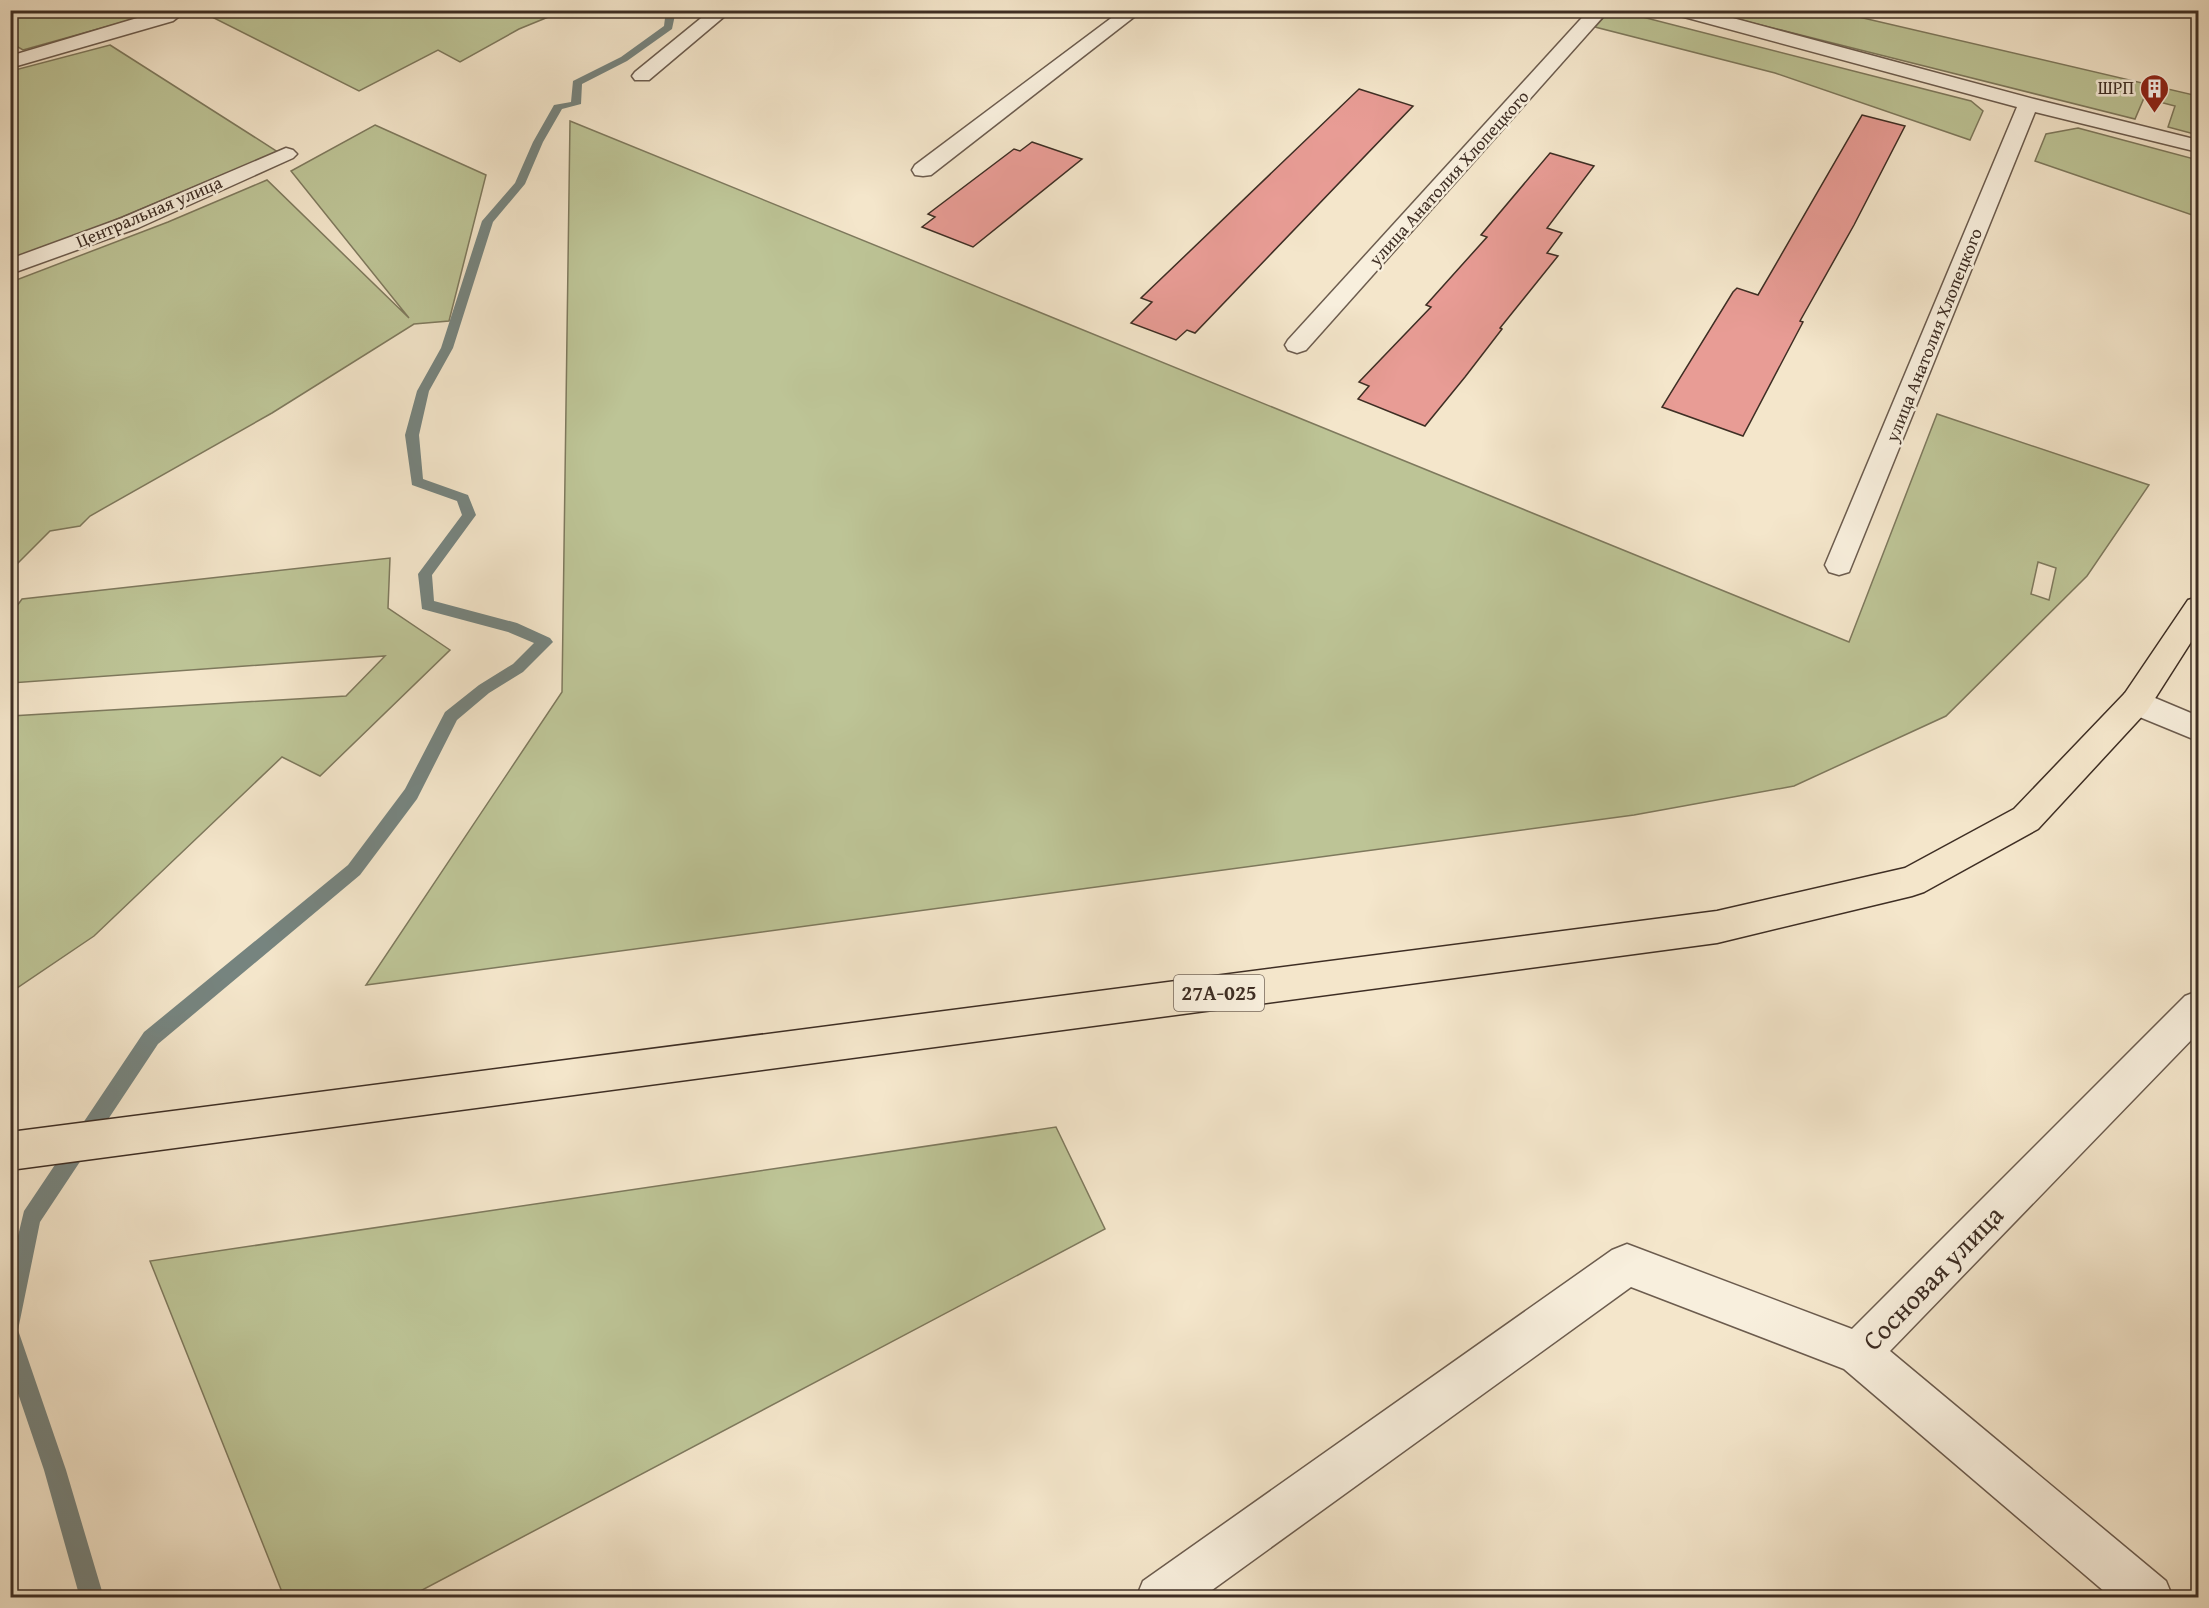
<svg xmlns="http://www.w3.org/2000/svg" width="2209" height="1608" font-family="'Gentium Book Plus',serif">
	<style>
		.green { fill: #bdc496; stroke: #7e795d; stroke-width: 1.5; fill-rule: evenodd }
		.lines { fill: none; stroke-linecap: round; stroke-linejoin: round }
		.stream { fill: #76847f; fill-rule: evenodd }
		.building { fill: #e89c95; stroke: #3e2e24; stroke-width: 1.5 }
		.minor-casing { stroke: #6c5c4e; stroke-width: 3 }
		.primary-casing { stroke: #3e2e24; stroke-width: 3 }
		.minor { fill: #f8efdd; fill-rule: evenodd }
		.primary { fill: #f4e6cb; fill-rule: evenodd }
		.labels { text-anchor: middle; stroke-width: 5; stroke-linejoin: round; paint-order: stroke }
		.far-poi-label { font-size: 18px; fill: #3e2e24; stroke: #f8efdd; text-anchor: end }
		.far-street-label { font-size: 18px; fill: #3e2e24; stroke: #f8efdd }
		.shield { fill: #f8efdd; stroke: #76685c; stroke-width: 1.5 }
		.shield-label { font-size: 21px; font-weight: bold; fill: #3e2e24 }
		.near-street-label { font-size: 27px; fill: #3e2e24; stroke: #f8efdd }
	</style>
	<rect width="100%" height="100%" fill="#f4e6cb"/>
	<filter id="stains"><feTurbulence type="fractalNoise" baseFrequency=".00333" numOctaves="4"/><feColorMatrix values="0 0 0 0 .2 0 0 0 0 .09 0 0 0 0 .02 0 0 0 .5 -.17"/></filter>
	<radialGradient id="worn" r=".72"><stop offset=".6" stop-color="#630" stop-opacity="0"/><stop offset="1" stop-color="#630" stop-opacity=".3"/></radialGradient>
	<g class="green">
		<path d="M 11,11 L 157,11 L 141,17 L 23,50 L 11,43 Z"/>
		<path d="M 208,11 L 208,10 L 563,11 L 519,29 L 460,62 L 438,50 L 359,91 L 204,13 Z"/>
		<path d="M 1619,11 L 1971,101 L 1983,111 L 1970,140 L 1775,73 L 1595,27 L 1606,15 Z"/>
		<path d="M 1705,11 L 1833,11 L 2198,96 L 2198,135 L 2168,127 L 2175,106 L 2144,98 L 2135,119 Z"/>
		<path d="M 110,45 L 278,152 L 74,237 L 11,260 L 11,71 Z"/>
		<path d="M 570,121 L 1849,642 L 1937,414 L 2149,485 L 2087,576 L 1946,716 L 1794,786 L 1634,815 L 366,985 L 562,692 ZM 2038,562 L 2056,568 L 2049,600 L 2031,594 Z"/>
		<path d="M 375,125 L 486,175 L 449,321 L 414,324 L 272,413 L 90,516 L 80,526 L 50,531 L 11,570 L 11,282 L 168,222 L 267,180 L 409,318 L 291,171 Z"/>
		<path d="M 2078,128 L 2198,160 L 2198,217 L 2035,161 L 2046,134 Z"/>
		<path d="M 390,558 L 388,608 L 450,650 L 320,776 L 282,757 L 94,936 L 11,992 L 11,716 L 346,696 L 385,656 L 11,683 L 11,614 L 22,599 Z"/>
		<path d="M 1056,1127 L 1105,1229 L 409,1597 L 284,1597 L 150,1261 Z"/>
	</g>
	<g class="lines">
		<path class="stream" d="M 666,10 L 676,10 L 672,29 L 627,61 L 582,84 L 581,104 L 562,109 L 543,142 L 525,184 L 493,222 L 453,348 L 429,391 L 419,435 L 423,479 L 468,495 L 476,515 L 432,575 L 434,601 L 517,623 L 550,638 L 553,642 L 523,672 L 489,693 L 457,720 L 417,799 L 360,875 L 158,1044 L 40,1222 L 18,1330 L 66,1470 L 104,1598 L 80,1598 L 44,1470 L 10,1370 L 10,1269 L 24,1211 L 144,1032 L 348,865 L 405,789 L 445,712 L 479,685 L 513,664 L 534,643 L 508,632 L 422,609 L 418,574 L 462,515 L 457,501 L 412,485 L 405,435 L 417,391 L 441,348 L 482,221 L 515,183 L 533,142 L 554,105 L 571,102 L 573,81 L 621,57 L 664,26 Z"/>
	</g>
	<g class="building">
		<path d="M 1359,89 L 1413,106 L 1195,333 L 1187,330 L 1176,340 L 1131,323 L 1152,302 L 1141,298 Z"/>
		<path d="M 1862,115 L 1905,126 L 1854,225 L 1800,321 L 1803,322 L 1743,436 L 1662,407 L 1733,292 L 1737,288 L 1758,295 Z"/>
		<path d="M 1032,142 L 1082,159 L 973,247 L 922,227 L 935,217 L 928,214 L 1014,149 L 1020,151 Z"/>
		<path d="M 1550,153 L 1594,166 L 1547,228 L 1562,233 L 1547,253 L 1558,256 L 1500,328 L 1502,329 L 1465,377 L 1425,426 L 1358,399 L 1369,386 L 1359,382 L 1431,307 L 1426,305 L 1487,237 L 1481,235 Z"/>
	</g>
	<g class="lines">
		<defs>
			<g id="minor">
				<path d="M 164,10 L 187,10 L 173,21 L 10,68 L 10,56 Z"/>
				<path d="M 711,10 L 732,10 L 649,80 L 635,80 L 632,76 L 635,72 Z"/>
				<path d="M 1122,10 L 1143,10 L 931,175 L 923,176 L 915,175 L 912,170 L 915,165 Z"/>
				<path d="M 1589,10 L 1609,10 L 1306,350 L 1297,353 L 1288,350 L 1285,345 L 1288,340 Z"/>
				<path d="M 1671,10 L 1703,10 L 2034,99 L 2198,140 L 2198,152 L 2035,112 L 1849,572 L 1839,575 L 1829,572 L 1825,565 L 2017,107 L 1673,14 Z"/>
				<path d="M 286,148 L 293,150 L 297,154 L 293,158 L 138,228 L 10,274 L 10,259 L 122,218 Z"/>
				<path d="M 2136,690 L 2198,716 L 2198,741 L 2125,711 L 2120,702 L 2125,693 Z"/>
				<path d="M 2198,991 L 2198,1033 L 1890,1351 L 2166,1581 L 2173,1598 L 2112,1598 L 1844,1369 L 1631,1287 L 1201,1598 L 1136,1598 L 1143,1581 L 1612,1250 L 1627,1244 L 1852,1329 L 2185,996 Z"/>
			</g>
			<path id="primary" d="M 2198,597 L 2198,631 L 2147,711 L 2038,829 L 1924,892 L 1912,896 L 1717,943 L 10,1170 L 10,1132 L 1717,911 L 1905,868 L 2014,809 L 2125,693 L 2188,600 Z"/>
		</defs>
		<use href="#minor" class="minor-casing"/>
		<use href="#primary" class="primary-casing"/>
		<use href="#minor" class="minor"/>
		<use href="#primary" class="primary"/>
	</g>
	<defs>
		<symbol id="building-pin" viewBox="-11 -11 22 30"><path d="M0 17L-7.5 6A9.5 9.5 0 1 1 7.5 6Z" fill="#8f2418" stroke="#f8efdd"/><path d="M-4-6H4V6H1V3H-1V6H-4ZM-2.5-4.3h1.7v1.8h-1.7ZM.8-4.3h1.7v1.8H.8ZM-2.5-1h1.7V.8h-1.7ZM.8-1h1.7V.8H.8Z" fill="#fff"/></symbol>
	</defs>
	<g fill-rule="evenodd">
		<use href="#building-pin" x="2138" y="72" width="33" height="45"/>
	</g>
	<g class="labels">
		<g class="far-poi-label">
			<text x="2134" y="94">ШРП</text>
		</g>
		<g class="far-street-label">
			<text transform="translate(1449 178) rotate(-48)" y="6">улица Анатолия Хлопецкого</text>
			<text transform="translate(149 212) rotate(-23)" y="6">Центральная улица</text>
			<text transform="translate(1934 335) rotate(-68)" y="6">улица Анатолия Хлопецкого</text>
		</g>
		<rect class="shield" x="1174" y="975" width="90" height="36" rx="4.5"/>
		<g class="shield-label">
			<text x="1219" y="1000">27А-025</text>
		</g>
		<g class="near-street-label">
			<text transform="translate(1933 1278) rotate(-46)" y="9">Сосновая улица</text>
		</g>
	</g>
	<rect width="2209" height="1608" fill="none" stroke="#f4e6cb" stroke-width="36"/>
	<rect x="12" y="12" width="2185" height="1584" fill="none" stroke="#3e2e24" stroke-width="3"/>
	<rect x="18" y="18" width="2173" height="1572" fill="none" stroke="#3e2e24" stroke-width="1.5"/>
	<rect width="100%" height="100%" filter="url(#stains)"/>
	<rect width="100%" height="100%" fill="url(#worn)"/>
</svg>
